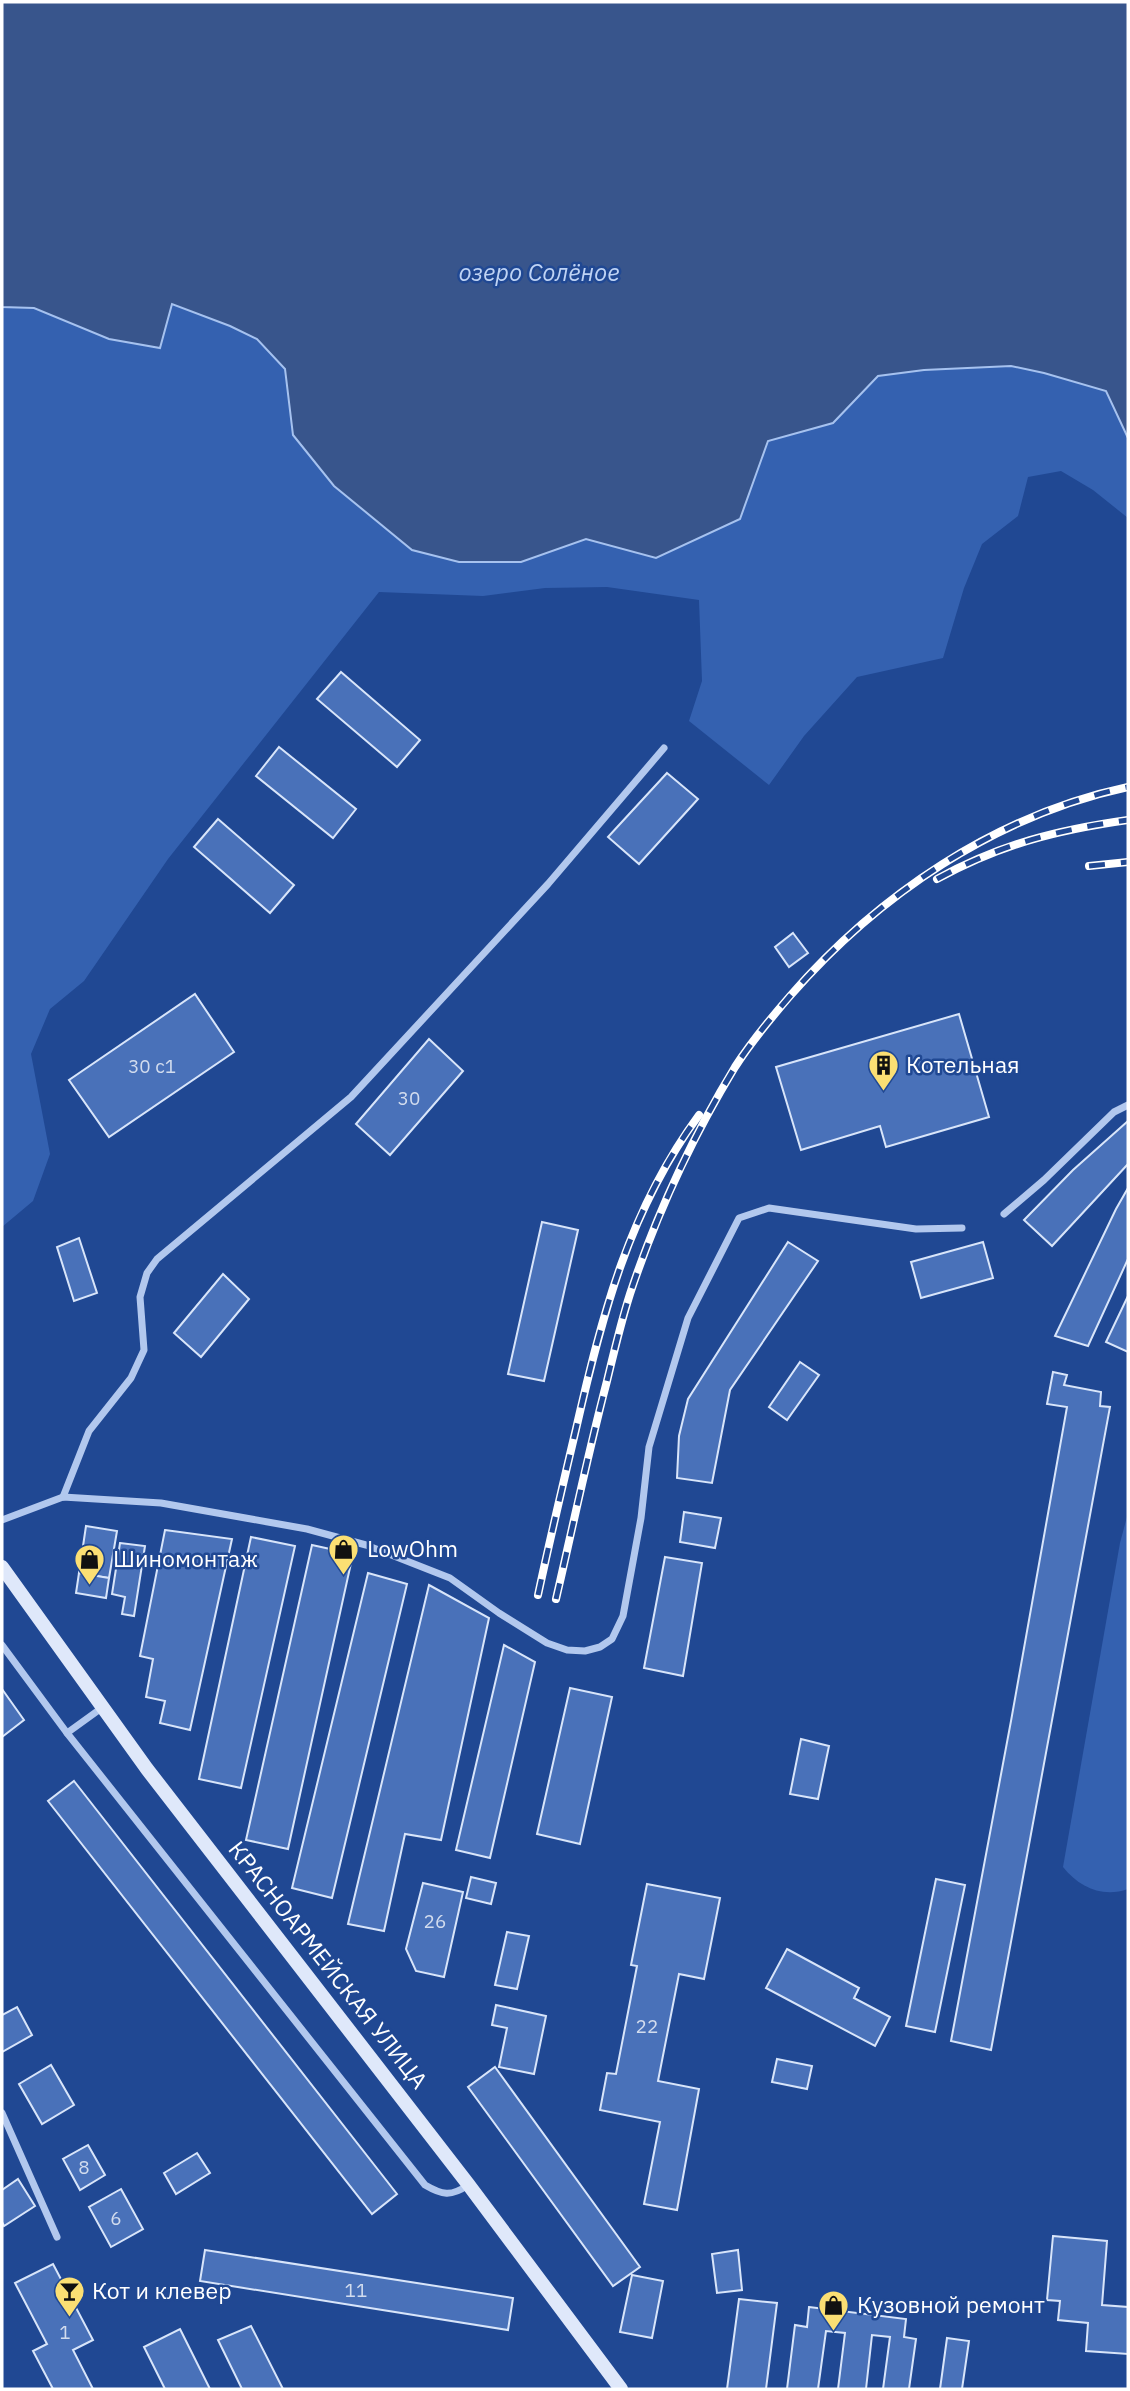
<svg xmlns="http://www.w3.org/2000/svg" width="1130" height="2391" font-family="'IBM Plex Sans',sans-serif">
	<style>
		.green { fill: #3461b0 }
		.water { fill: #38558c; stroke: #a6c2ef; stroke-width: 2 }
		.building { fill: #4971b9; stroke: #d8e5fa; stroke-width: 2 }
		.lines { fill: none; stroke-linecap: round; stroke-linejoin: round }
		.minor { stroke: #b2c8ee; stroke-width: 7 }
		.secondary { stroke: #dfe8fa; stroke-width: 14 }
		.rail-casing { stroke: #fff; stroke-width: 8 }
		.rail { stroke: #204893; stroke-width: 5; stroke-dasharray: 16; stroke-linecap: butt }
		.labels { text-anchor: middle; stroke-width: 5; stroke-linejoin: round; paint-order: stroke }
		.number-label { font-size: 19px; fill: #d2dcee }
		.poi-label { font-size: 23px; fill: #fff; stroke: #204893; text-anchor: start }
		.street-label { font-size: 23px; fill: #fff; stroke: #204893 }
		.water-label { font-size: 24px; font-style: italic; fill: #bfd3f4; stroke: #204893 }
	</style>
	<rect width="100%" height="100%" fill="#204893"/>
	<g class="green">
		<path d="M 172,304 L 230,326 L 257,339 L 285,369 L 294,435 L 334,486 L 412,550 L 521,562 L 586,539 L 657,558 L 740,519 L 768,441 L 833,423 L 878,376 L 924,370 L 1011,366 L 1044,373 L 1106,391 L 1128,438 L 1128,518 L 1093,490 L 1061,471 L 1028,477 L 1018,516 L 982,544 L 964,588 L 943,658 L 857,677 L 804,736 L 769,785 L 689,721 L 702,681 L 699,600 L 607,587 L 545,588 L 483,596 L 379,592 L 168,859 L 84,981 L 50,1009 L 31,1054 L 50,1154 L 33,1201 L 2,1227 L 2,307 L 33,308 L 109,339 L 160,348 Z"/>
		<path d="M 1128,1513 L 1128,1889 C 1102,1898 1079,1887 1063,1867 L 1120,1543 Z"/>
	</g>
	<path class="water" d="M 2,2 L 1128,2 L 1128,438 L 1106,391 L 1044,373 L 1011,366 L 924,370 L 878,376 L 833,423 L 768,441 L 740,519 L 656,558 L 586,539 L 521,562 L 459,562 L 412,550 L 334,486 L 293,435 L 285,369 L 257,339 L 230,326 L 172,304 L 160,348 L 109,339 L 34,308 L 2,307 Z"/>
	<g class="building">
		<path d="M 341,672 L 420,740 L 397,767 L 317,699 Z"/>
		<path d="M 279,747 L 356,809 L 333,838 L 256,776 Z"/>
		<path d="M 667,773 L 698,799 L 639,864 L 608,837 Z"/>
		<path d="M 218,819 L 294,885 L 270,913 L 194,847 Z"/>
		<path d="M 793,933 L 808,953 L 789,967 L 775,947 Z"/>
		<path d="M 195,994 L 234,1052 L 109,1137 L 69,1080 Z"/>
		<path d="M 959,1014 L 989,1117 L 886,1147 L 880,1126 L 801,1150 L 776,1067 Z"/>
		<path d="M 429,1039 L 463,1071 L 390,1155 L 356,1124 Z"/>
		<path d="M 1128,1121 L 1128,1164 L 1052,1246 L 1024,1220 L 1073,1170 Z"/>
		<path d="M 1128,1188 L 1128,1259 L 1088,1346 L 1055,1336 L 1116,1209 Z"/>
		<path d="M 542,1222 L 578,1230 L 544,1381 L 508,1374 Z"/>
		<path d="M 79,1238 L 97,1293 L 74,1301 L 57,1247 Z"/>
		<path d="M 788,1242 L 818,1261 L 730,1390 L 712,1483 L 677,1478 L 679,1436 L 688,1399 Z"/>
		<path d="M 983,1242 L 993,1278 L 921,1298 L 911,1262 Z"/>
		<path d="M 223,1274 L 249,1299 L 201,1357 L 174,1333 Z"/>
		<path d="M 1128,1296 L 1128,1352 L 1106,1342 Z"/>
		<path d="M 800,1362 L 819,1375 L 787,1420 L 769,1407 Z"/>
		<path d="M 1053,1372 L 1067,1375 L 1064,1385 L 1101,1392 L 1100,1406 L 1110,1407 L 991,2050 L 951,2041 L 1011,1721 L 1067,1407 L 1047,1404 Z"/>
		<path d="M 684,1512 L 721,1518 L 715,1548 L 680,1542 Z"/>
		<path d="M 86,1526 L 117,1531 L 109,1578 L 79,1573 Z"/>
		<path d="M 165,1530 L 232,1539 L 190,1730 L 160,1723 L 165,1701 L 146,1697 L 153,1659 L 140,1656 Z"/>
		<path d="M 251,1537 L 295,1546 L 241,1788 L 199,1779 Z"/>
		<path d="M 120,1543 L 145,1546 L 134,1616 L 122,1614 L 125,1597 L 112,1594 Z"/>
		<path d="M 312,1545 L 353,1554 L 288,1849 L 246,1840 Z"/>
		<path d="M 665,1557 L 702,1563 L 683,1676 L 644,1668 Z"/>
		<path d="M 79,1573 L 109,1578 L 106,1598 L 76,1593 Z"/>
		<path d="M 368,1573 L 407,1584 L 332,1898 L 292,1888 Z"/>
		<path d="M 429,1585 L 489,1618 L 441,1840 L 405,1834 L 384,1931 L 348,1924 Z"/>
		<path d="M 504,1645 L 535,1662 L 490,1858 L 456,1850 Z"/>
		<path d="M 570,1688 L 612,1697 L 580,1844 L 537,1834 Z"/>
		<path d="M 2,1689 L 24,1720 L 2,1737 Z"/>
		<path d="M 801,1739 L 829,1746 L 818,1799 L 790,1794 Z"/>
		<path d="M 74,1781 L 397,2194 L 372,2214 L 48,1801 Z"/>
		<path d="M 471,1877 L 496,1883 L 491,1904 L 466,1898 Z"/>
		<path d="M 936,1879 L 965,1885 L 935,2032 L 906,2026 Z"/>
		<path d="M 423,1883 L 463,1892 L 444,1977 L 416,1971 L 406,1949 Z"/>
		<path d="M 647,1884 L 720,1898 L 704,1979 L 679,1974 L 658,2081 L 699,2089 L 677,2210 L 644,2204 L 660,2122 L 600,2110 L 607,2073 L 616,2074 L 637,1966 L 631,1965 Z"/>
		<path d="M 507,1932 L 529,1936 L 517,1989 L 495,1985 Z"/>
		<path d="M 787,1949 L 859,1988 L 854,1998 L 890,2017 L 875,2046 L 766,1988 Z"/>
		<path d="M 496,2005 L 546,2016 L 534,2074 L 499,2067 L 507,2028 L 492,2025 Z"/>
		<path d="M 17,2007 L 32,2035 L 2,2052 L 2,2015 Z"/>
		<path d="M 777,2059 L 812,2066 L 807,2089 L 772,2082 Z"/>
		<path d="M 51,2065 L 74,2105 L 42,2124 L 19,2084 Z"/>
		<path d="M 495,2067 L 640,2267 L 613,2286 L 468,2087 Z"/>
		<path d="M 88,2145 L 105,2175 L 80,2190 L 63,2159 Z"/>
		<path d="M 197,2153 L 210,2173 L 176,2194 L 164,2173 Z"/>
		<path d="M 18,2179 L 35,2206 L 4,2226 L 2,2222 L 2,2190 Z"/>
		<path d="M 121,2189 L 143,2229 L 111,2247 L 89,2207 Z"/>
		<path d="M 1053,2236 L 1107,2241 L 1102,2305 L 1128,2307 L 1128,2354 L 1086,2351 L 1088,2323 L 1058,2320 L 1060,2301 L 1047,2300 Z"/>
		<path d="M 205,2250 L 513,2298 L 508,2330 L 200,2281 Z"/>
		<path d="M 738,2250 L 742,2290 L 717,2293 L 712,2254 Z"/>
		<path d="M 53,2264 L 93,2340 L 73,2350 L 93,2389 L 53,2389 L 33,2351 L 47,2344 L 15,2283 Z"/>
		<path d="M 632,2275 L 663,2281 L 652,2338 L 620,2332 Z"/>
		<path d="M 739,2299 L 777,2303 L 766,2389 L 727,2389 Z"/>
		<path d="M 809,2307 L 906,2319 L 904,2337 L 916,2339 L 909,2389 L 883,2389 L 890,2337 L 872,2335 L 866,2389 L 838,2389 L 845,2333 L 826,2331 L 818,2389 L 787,2389 L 795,2325 L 807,2327 Z"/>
		<path d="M 251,2326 L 283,2389 L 242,2389 L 218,2340 Z"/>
		<path d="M 180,2329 L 210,2389 L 165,2389 L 144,2347 Z"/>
		<path d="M 947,2338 L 969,2341 L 962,2389 L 940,2389 Z"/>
	</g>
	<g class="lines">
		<g class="minor">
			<path d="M 1004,1214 L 1044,1180 L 1114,1112 L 1128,1105"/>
			<path d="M 63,1497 L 89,1431 L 131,1378 L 144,1350 L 140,1297 L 147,1273 L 157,1259 L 351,1097 L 548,884 L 664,748"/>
			<path d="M 2,1520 L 63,1497 L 161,1503 L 307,1529 L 366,1545 L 450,1578 L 499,1613 L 547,1643 L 567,1650 L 585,1651 L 600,1647 L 612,1639 L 623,1616 L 641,1518 L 649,1447 L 688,1318 L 739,1218 L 769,1208 L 916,1229 L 962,1228"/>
			<path d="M 2,1645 L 67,1733 L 425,2185 C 442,2195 451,2197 468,2185"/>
			<path d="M 67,1733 L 103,1707"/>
			<path d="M 2,2113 L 57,2237"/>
		</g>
		<path class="secondary" d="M 2,1567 L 147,1769 L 468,2184 L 621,2389"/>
		<defs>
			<g id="rail">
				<path d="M 1089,866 L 1128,862"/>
				<path d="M 937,879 C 1001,844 1057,830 1128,820"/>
				<path d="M 538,1595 C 550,1539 563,1484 576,1429 C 602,1315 629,1210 699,1115"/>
				<path d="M 556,1599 C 573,1526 588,1453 607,1381 C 614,1352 621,1322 630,1294 C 656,1215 692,1138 735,1067 C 751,1042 771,1018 790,996 C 878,895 996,815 1128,787"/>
			</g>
		</defs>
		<use href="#rail" class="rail-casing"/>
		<use href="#rail" class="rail"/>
	</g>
	<defs>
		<symbol id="building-pin" viewBox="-11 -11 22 30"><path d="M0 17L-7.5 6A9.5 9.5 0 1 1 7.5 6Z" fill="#fbdf73" stroke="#204893"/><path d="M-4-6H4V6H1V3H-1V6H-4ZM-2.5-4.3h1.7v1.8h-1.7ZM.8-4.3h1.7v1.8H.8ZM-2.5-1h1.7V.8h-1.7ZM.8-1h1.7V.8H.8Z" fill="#111"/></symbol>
		<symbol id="shop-pin" viewBox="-11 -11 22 30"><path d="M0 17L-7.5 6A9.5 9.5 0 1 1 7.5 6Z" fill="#fbdf73" stroke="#204893"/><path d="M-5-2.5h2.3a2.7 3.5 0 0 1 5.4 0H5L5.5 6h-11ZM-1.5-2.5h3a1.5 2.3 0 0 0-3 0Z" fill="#111"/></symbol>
		<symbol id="bar-pin" viewBox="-11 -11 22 30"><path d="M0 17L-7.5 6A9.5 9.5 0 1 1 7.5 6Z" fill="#fbdf73" stroke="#204893"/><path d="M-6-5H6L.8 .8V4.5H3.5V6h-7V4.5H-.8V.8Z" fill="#111"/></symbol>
	</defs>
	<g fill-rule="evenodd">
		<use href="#building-pin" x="866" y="1048" width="35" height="47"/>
		<use href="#shop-pin" x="326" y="1532" width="35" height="47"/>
		<use href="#shop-pin" x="72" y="1542" width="35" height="47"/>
		<use href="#bar-pin" x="52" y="2274" width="35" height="47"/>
		<use href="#shop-pin" x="816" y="2288" width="35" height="47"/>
	</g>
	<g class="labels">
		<g class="number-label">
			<text x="152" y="1073">30 с1</text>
			<text x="409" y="1105">30</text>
			<text x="435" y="1928">26</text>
			<text x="647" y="2033">22</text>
			<text x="84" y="2174">8</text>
			<text x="116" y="2225">6</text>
			<text x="356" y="2297">11</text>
			<text x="65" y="2339">1</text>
		</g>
		<g class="poi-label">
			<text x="906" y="1073">Котельная</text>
			<text x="367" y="1557">LowOhm</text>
			<text x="113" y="1567">Шиномонтаж</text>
			<text x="92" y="2299">Кот и клевер</text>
			<text x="857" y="2313">Кузовной ремонт</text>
		</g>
		<g class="street-label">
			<text transform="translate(328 1965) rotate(52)" y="8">КРАСНОАРМЕЙСКАЯ УЛИЦА</text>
		</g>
		<g class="water-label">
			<text x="539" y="281">озеро Солёное</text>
		</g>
	</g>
	<rect width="1130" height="2391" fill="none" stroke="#ffffff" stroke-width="7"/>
</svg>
